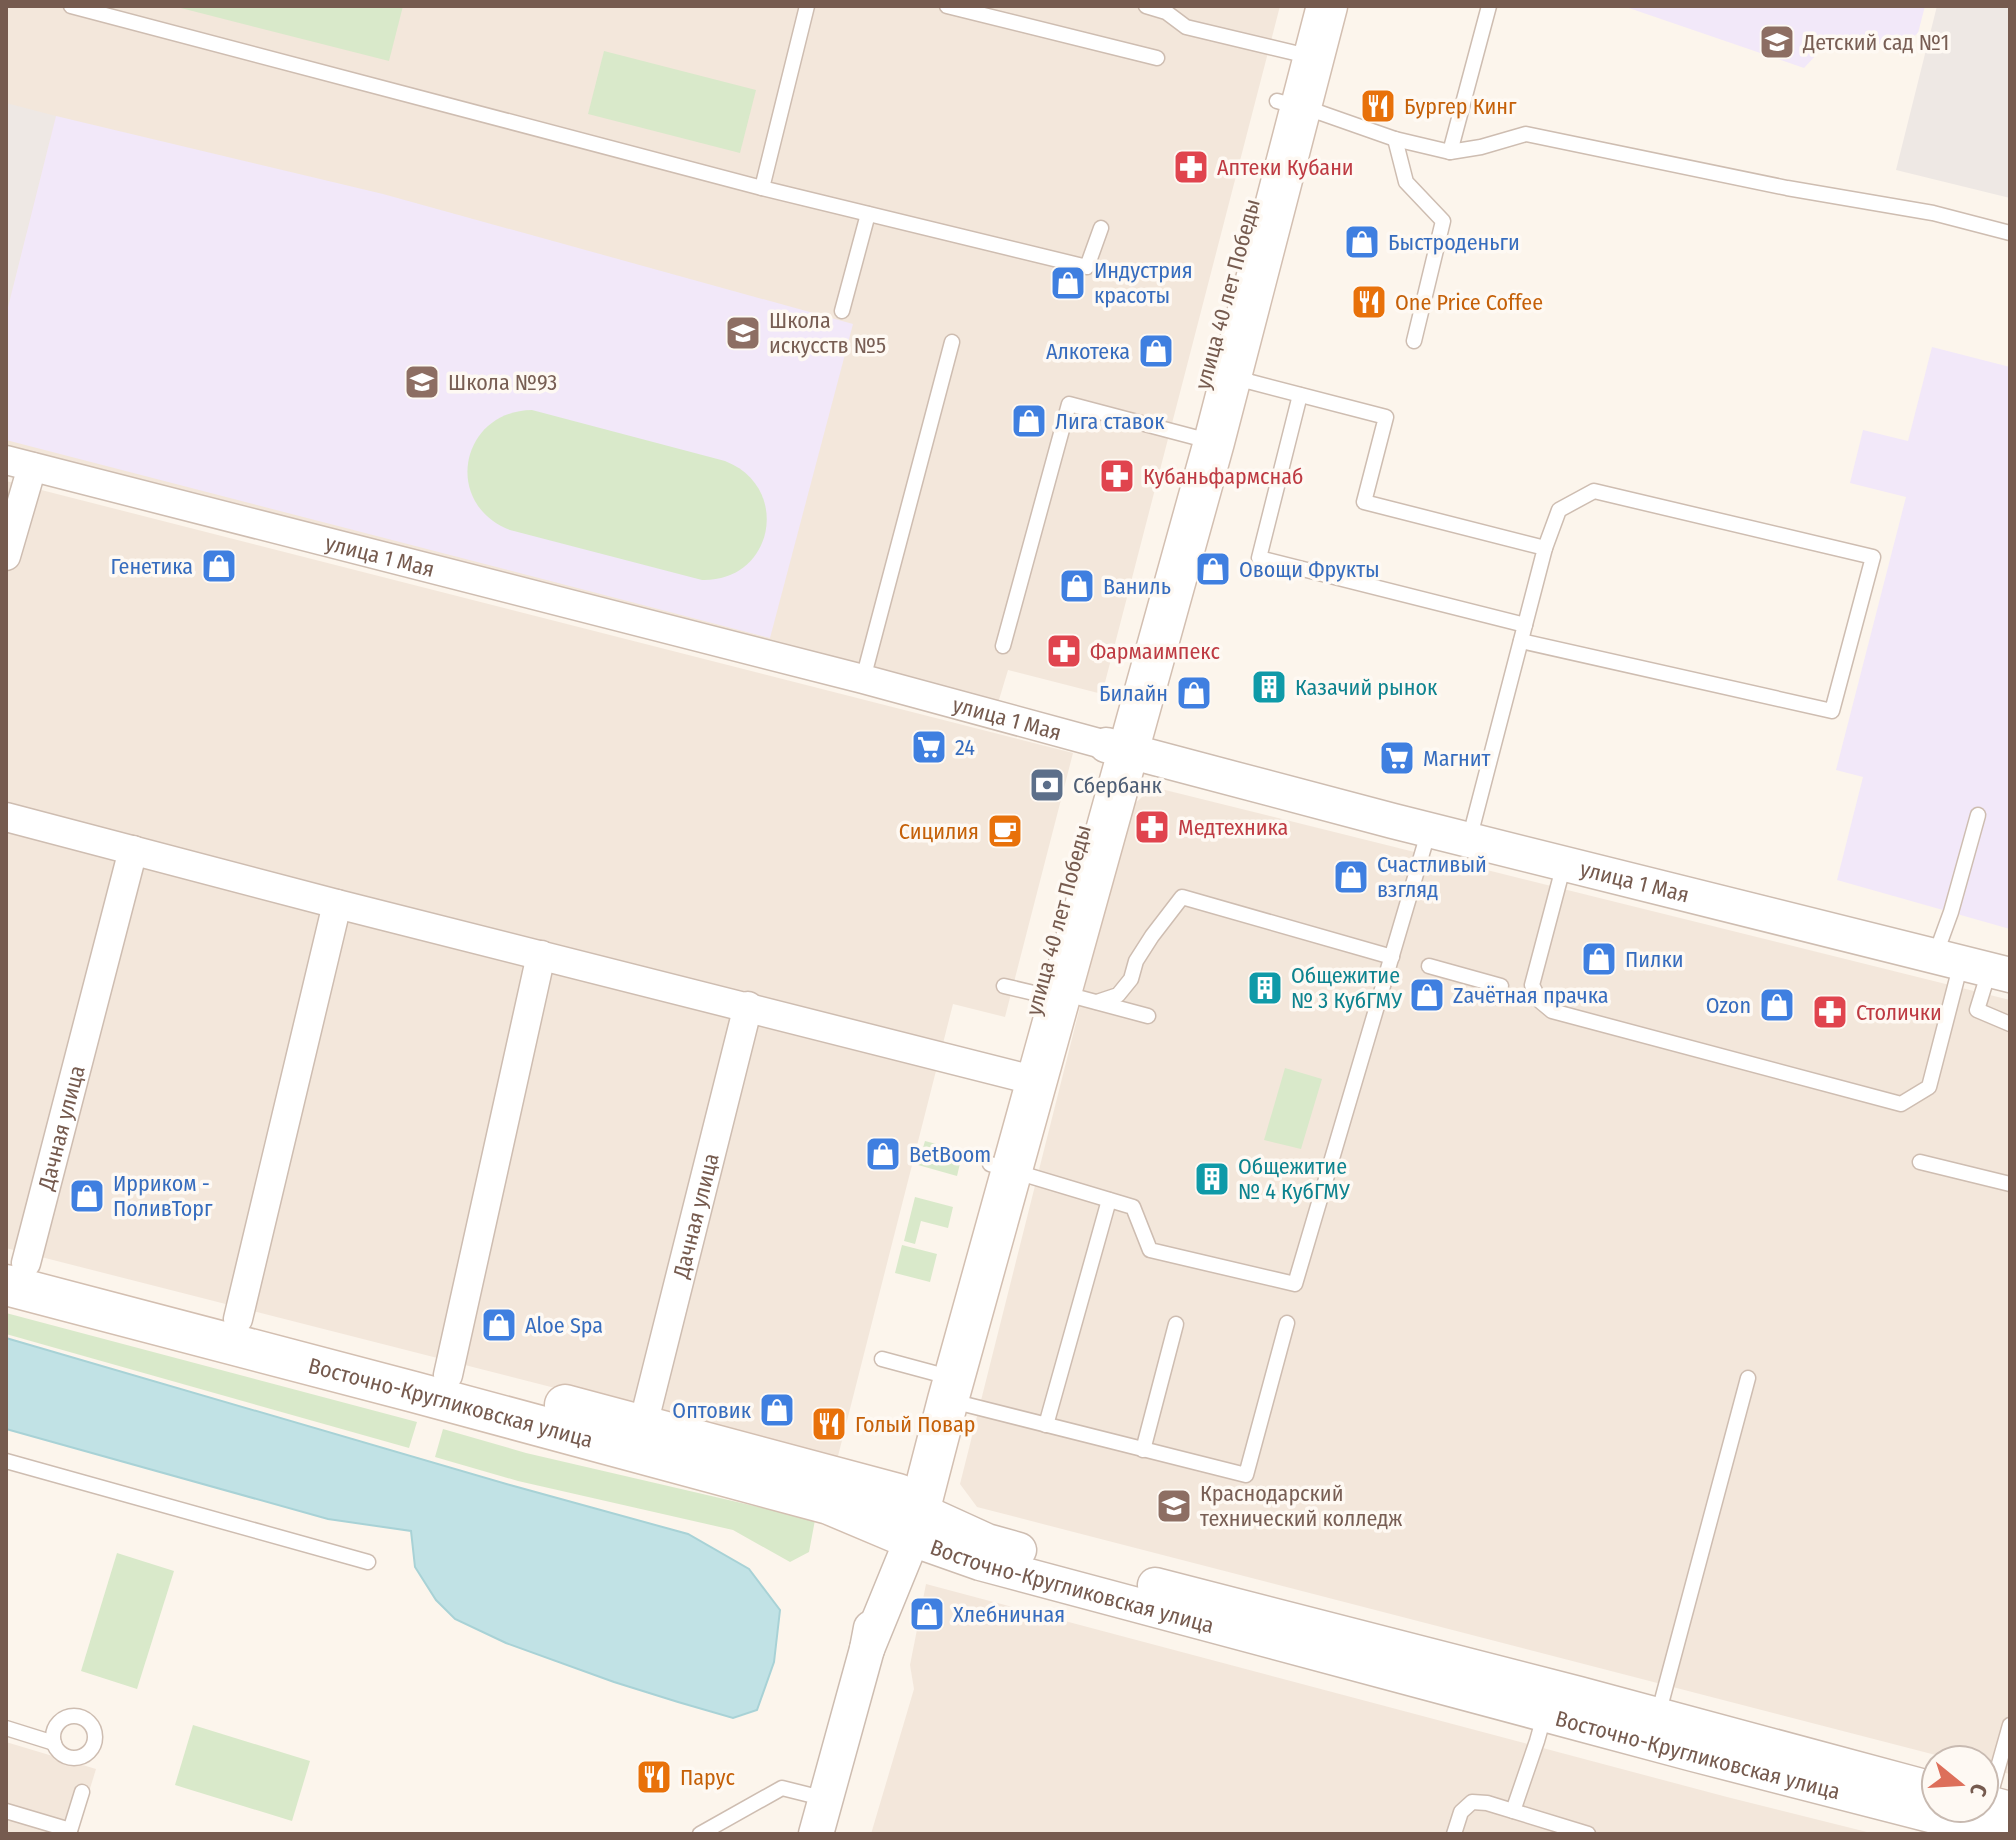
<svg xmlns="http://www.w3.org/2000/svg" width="2016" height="1840" font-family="'Fira Sans Condensed',sans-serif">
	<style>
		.residential { fill: #f3e7db }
		.industrial { fill: #eee8e4 }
		.education { fill: #f2e8f9 }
		.green { fill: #d9e9ca }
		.water { fill: #c1e2e5; stroke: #a8d2d6; stroke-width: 2 }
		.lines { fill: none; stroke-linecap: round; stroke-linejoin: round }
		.service-casing { stroke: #cebdb1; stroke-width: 17 }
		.minor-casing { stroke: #cebdb1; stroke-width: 31 }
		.tertiary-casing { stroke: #cebdb1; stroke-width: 37 }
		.secondary-casing { stroke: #d3bfb1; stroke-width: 43 }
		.service { stroke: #fff; stroke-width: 14 }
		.minor { stroke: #fff; stroke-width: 28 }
		.tertiary { stroke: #fff; stroke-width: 34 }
		.secondary { stroke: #fff; stroke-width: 40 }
		.labels { text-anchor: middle; stroke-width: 7; stroke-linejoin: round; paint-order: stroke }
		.education-label { font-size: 22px; fill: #785e54; stroke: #fef9f3; text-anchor: start }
		.food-label { font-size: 22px; fill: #c56008; stroke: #fef9f3; text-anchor: start }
		.health-label { font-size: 22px; fill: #be3a42; stroke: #fef9f3; text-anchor: start }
		.shop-label { font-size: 22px; fill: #366cbe; stroke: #fef9f3; text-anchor: start }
		.street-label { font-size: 22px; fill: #765b4f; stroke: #fef9f3 }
		.culture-label { font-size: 22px; fill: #0d838f; stroke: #fef9f3; text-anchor: start }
		.service-label { font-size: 22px; fill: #4e5e75; stroke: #fef9f3; text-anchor: start }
	</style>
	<rect width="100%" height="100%" fill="#fcf5ec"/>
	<g class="residential">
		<path d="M 6,6 L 1280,6 L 1102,694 L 1008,670 L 998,703 L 6,446 Z"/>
		<path d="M 6,481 L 1073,753 L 1005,1017 L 953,1004 L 837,1460 L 6,1248 Z"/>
		<path d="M 1153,787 L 2010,1000 L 2010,1774 L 1984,1768 L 1984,1760 L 1955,1760 L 977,1507 L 960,1484 L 1130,808 Z"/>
		<path d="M 926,1584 L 1727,1797 L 1875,1834 L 871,1834 L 914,1689 L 910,1665 Z"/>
		<path d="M 6,1742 L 96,1769 L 76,1834 L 6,1834 Z"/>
	</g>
	<g class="industrial">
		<path d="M 1937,6 L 2010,6 L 2010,198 L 1896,170 Z"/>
		<path d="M 6,103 L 56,116 L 6,315 Z"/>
	</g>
	<g class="education">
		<path d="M 1623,6 L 1925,6 L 1918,33 L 1901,47 L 1833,37 L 1804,68 Z"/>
		<path d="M 56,116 L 383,194 L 853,324 L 770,638 L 6,440 L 6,315 Z"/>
		<path d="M 1932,347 L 2010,367 L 2010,929 L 1837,880 L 1863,777 L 1836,770 L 1906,497 L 1850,483 L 1863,430 L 1908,441 Z"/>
	</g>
	<g class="green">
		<path d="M 173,6 L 403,6 L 389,61 Z"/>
		<path d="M 604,51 L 756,90 L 740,153 L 588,114 Z"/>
		<path d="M 532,410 L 725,461 C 792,487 774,582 702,580 L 510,530 C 442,504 460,411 532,410 Z"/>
		<path d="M 1285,1068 L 1322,1079 L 1301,1149 L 1264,1140 Z"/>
		<path d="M 925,1141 L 963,1151 L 957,1176 L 918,1165 Z"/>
		<path d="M 915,1197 L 953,1207 L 948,1228 L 921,1221 L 915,1244 L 904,1241 Z"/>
		<path d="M 902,1245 L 937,1254 L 930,1282 L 895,1273 Z"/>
		<path d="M 6,1313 L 417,1422 L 409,1448 L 6,1334 Z"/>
		<path d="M 443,1429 L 526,1453 L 815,1520 L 809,1552 L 790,1562 L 733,1530 L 518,1481 L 435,1457 Z"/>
		<path d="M 117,1553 L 174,1571 L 137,1689 L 81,1671 Z"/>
		<path d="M 193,1725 L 310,1761 L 292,1821 L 175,1785 Z"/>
	</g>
	<path class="water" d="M 6,1338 L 510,1485 L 688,1534 L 749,1569 L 780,1610 L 774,1662 L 757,1710 L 733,1718 L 678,1702 L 614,1682 L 506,1643 L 455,1619 L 436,1600 L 415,1567 L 411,1531 L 328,1519 L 6,1429 Z"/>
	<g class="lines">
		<defs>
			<g id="service">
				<path d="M 71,6 L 762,188"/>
				<path d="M 807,6 L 762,188 L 1087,267 L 1101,228"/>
				<path d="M 947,6 L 1157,58"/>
				<path d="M 1146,6 L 1166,12 L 1186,27 L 1312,57"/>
				<path d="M 1277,101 L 1321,113 L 1395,139 L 1450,152 L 1481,147 L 1526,134 L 1787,188 L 1933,213 L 2010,233"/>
				<path d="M 1395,139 L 1406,182 L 1443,221 L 1414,341"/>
				<path d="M 1450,152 L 1489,6"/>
				<path d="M 842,311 L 868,214"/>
				<path d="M 1232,376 L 1251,382 L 1386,417 L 1364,502 L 1545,548 L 1469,840"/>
				<path d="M 1300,395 L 1259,558 L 1525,625"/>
				<path d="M 1521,641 L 1832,711 L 1873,557 L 1594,491 L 1559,510 L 1545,548"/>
				<path d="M 1003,646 L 1069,404 L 1213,442"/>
				<path d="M 863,679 L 952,342"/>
				<path d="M 1564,864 L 1532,985 L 1540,1001 L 1552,1011 L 1901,1104 L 1929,1087 L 1961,963"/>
				<path d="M 1935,956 L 1951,912 L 1978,815"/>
				<path d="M 1429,966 L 1501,986"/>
				<path d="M 1989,971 L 1977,1010 L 2010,1024"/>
				<path d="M 1004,986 L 1038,994"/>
				<path d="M 1062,993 L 1148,1016"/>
				<path d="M 1097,1002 L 1118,995 L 1131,979 L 1136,961 L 1152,936 L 1182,897 L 1392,957"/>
				<path d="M 1920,1162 L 2010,1184"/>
				<path d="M 990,1164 L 1133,1207 L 1150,1250 L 1295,1284 L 1429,830"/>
				<path d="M 882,1359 L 934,1373"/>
				<path d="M 948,1400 L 1246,1475 L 1287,1323"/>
				<path d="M 1046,1425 L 1109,1200"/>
				<path d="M 1143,1450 L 1176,1324"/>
				<path d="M 6,1461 L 368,1562"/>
				<path d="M 1658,1715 L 1748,1378"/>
				<circle cx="74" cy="1737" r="21"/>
				<path d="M 6,1728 L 54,1743"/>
				<path d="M 1988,1803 L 2010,1725"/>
				<path d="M 6,1811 L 70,1830"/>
				<path d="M 1513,1811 L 1537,1741 L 1545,1713"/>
				<path d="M 69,1834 L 82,1792"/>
				<path d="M 700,1834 L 782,1788 L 826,1799"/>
				<path d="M 1454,1834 L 1461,1812 L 1472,1802 L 1487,1803 L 1588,1834"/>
			</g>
			<g id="minor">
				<path id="s1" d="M 6,460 L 863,679 L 1106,745"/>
				<path d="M 6,556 L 32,467"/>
				<path d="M 6,817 L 337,904 L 1037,1081"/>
				<path id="s2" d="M 26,1263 L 133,850"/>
				<path d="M 238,1319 L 337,904"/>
				<path d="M 448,1375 L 541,955"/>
				<path id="s3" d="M 643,1425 L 748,1006"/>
			</g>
			<g id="tertiary">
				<path id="s4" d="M 1106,745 L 1393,821 L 2010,975"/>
				<path d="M 919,1510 L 987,1541 L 1019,1550"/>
				<path d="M 1155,1585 L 1579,1694 L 1936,1790"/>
				<path id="s5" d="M 867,1649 L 912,1539 L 980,1563 L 1693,1754 L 2004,1834"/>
				<path d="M 1984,1802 L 2010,1809"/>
				<path d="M 816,1834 L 867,1649 L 871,1628"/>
			</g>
			<g id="secondary">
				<path id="s6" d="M 6,1285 L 414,1392 L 829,1504 L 912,1539 L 948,1400 L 1214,442 L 1327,6"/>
				<path d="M 565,1405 L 898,1494 L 919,1510"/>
			</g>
		</defs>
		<use href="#service" class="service-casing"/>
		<use href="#minor" class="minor-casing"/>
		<use href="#tertiary" class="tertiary-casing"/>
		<use href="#secondary" class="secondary-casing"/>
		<use href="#service" class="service"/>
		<use href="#minor" class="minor"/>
		<use href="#tertiary" class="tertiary"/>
		<use href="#secondary" class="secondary"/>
	</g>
	<defs>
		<symbol id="school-square" viewBox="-11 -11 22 22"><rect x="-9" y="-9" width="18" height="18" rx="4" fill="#8d6e63" stroke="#fef9f3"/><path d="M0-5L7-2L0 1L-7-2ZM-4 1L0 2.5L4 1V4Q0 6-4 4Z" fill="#fff"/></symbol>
		<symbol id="restaurant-square" viewBox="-11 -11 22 22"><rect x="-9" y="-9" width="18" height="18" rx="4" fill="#e8710a" stroke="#fef9f3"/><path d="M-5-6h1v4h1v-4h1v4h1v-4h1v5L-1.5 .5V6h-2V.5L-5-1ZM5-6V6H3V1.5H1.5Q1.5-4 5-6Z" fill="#fff"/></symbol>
		<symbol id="pharmacy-square" viewBox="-11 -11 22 22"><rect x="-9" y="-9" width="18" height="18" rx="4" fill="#e0444e" stroke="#fef9f3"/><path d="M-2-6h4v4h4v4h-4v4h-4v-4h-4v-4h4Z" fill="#fff"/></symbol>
		<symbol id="shop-square" viewBox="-11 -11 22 22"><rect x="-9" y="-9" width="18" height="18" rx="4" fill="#3f7fe0" stroke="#fef9f3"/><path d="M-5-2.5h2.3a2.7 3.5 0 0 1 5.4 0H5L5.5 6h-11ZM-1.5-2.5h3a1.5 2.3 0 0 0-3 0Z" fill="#fff"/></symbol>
		<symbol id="building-square" viewBox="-11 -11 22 22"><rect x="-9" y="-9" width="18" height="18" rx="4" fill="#0f9aa8" stroke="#fef9f3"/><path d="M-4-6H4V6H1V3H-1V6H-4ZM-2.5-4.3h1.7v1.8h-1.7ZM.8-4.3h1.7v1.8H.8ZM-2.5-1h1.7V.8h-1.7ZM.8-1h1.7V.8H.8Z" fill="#fff"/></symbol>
		<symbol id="supermarket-square" viewBox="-11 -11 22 22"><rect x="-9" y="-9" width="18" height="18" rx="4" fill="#3f7fe0" stroke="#fef9f3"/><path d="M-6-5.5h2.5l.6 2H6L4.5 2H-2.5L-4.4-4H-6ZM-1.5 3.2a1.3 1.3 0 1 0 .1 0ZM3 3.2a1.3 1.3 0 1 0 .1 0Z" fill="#fff"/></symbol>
		<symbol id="bank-square" viewBox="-11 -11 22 22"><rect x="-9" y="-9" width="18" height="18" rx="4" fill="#5c6f8a" stroke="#fef9f3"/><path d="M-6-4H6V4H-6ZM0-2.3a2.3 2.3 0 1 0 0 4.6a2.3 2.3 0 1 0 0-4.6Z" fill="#fff"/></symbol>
		<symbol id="cafe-square" viewBox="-11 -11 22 22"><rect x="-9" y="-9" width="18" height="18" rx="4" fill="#e8710a" stroke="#fef9f3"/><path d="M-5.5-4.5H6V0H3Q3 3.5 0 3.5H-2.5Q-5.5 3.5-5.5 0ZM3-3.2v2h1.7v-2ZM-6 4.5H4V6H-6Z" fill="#fff"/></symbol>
		<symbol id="university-square" viewBox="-11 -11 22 22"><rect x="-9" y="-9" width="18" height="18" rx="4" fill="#8d6e63" stroke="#fef9f3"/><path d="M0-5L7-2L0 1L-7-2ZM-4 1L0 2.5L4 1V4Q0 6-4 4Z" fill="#fff"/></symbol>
	</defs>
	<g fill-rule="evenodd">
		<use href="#school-square" x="1757" y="22" width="40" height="40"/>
		<use href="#restaurant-square" x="1358" y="86" width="40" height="40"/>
		<use href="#pharmacy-square" x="1171" y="147" width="40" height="40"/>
		<use href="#shop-square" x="1342" y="222" width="40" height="40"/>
		<use href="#shop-square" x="1048" y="263" width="40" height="40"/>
		<use href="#restaurant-square" x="1349" y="282" width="40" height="40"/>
		<use href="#school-square" x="723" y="313" width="40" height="40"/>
		<use href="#shop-square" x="1136" y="331" width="40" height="40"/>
		<use href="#school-square" x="402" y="362" width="40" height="40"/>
		<use href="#shop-square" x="1009" y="401" width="40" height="40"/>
		<use href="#pharmacy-square" x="1097" y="456" width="40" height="40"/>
		<use href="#shop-square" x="199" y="546" width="40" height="40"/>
		<use href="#shop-square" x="1193" y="549" width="40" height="40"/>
		<use href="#shop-square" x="1057" y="566" width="40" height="40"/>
		<use href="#pharmacy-square" x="1044" y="631" width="40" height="40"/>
		<use href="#building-square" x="1249" y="667" width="40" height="40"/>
		<use href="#shop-square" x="1174" y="673" width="40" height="40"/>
		<use href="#supermarket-square" x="909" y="727" width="40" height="40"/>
		<use href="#supermarket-square" x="1377" y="738" width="40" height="40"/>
		<use href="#bank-square" x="1027" y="765" width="40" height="40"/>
		<use href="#pharmacy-square" x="1132" y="807" width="40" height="40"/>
		<use href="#cafe-square" x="985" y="811" width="40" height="40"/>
		<use href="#shop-square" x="1331" y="857" width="40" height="40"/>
		<use href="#shop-square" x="1579" y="939" width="40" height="40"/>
		<use href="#building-square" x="1245" y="968" width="40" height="40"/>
		<use href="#shop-square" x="1407" y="975" width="40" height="40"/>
		<use href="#shop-square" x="1757" y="985" width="40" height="40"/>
		<use href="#pharmacy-square" x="1810" y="992" width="40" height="40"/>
		<use href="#shop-square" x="863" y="1134" width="40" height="40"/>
		<use href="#building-square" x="1192" y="1159" width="40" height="40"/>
		<use href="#shop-square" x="67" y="1176" width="40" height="40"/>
		<use href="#shop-square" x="479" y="1305" width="40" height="40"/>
		<use href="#shop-square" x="757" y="1390" width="40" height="40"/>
		<use href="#restaurant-square" x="809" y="1404" width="40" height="40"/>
		<use href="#university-square" x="1154" y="1486" width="40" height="40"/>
		<use href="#shop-square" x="907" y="1594" width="40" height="40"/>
		<use href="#restaurant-square" x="634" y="1757" width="40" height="40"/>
	</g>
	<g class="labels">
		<g class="education-label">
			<text x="1803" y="50">Детский сад №1</text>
			<text x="769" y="328">Школа<tspan x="769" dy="25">искусств №5</tspan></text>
			<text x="448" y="390">Школа №93</text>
			<text x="1200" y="1501">Краснодарский<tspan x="1200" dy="25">технический колледж</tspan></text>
		</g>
		<g class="food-label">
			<text x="1404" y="114">Бургер Кинг</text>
			<text x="1395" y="310">One Price Coffee</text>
			<text x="979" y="839" text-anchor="end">Сицилия</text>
			<text x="855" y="1432">Голый Повар</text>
			<text x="680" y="1785">Парус</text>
		</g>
		<g class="health-label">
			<text x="1217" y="175">Аптеки Кубани</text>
			<text x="1143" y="484">Кубаньфармснаб</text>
			<text x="1090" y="659">Фармаимпекс</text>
			<text x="1178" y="835">Медтехника</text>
			<text x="1856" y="1020">Столички</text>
		</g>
		<g class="shop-label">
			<text x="1388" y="250">Быстроденьги</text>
			<text x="1094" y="278">Индустрия<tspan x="1094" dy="25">красоты</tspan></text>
			<text x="1130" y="359" text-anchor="end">Алкотека</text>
			<text x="1055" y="429">Лига ставок</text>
			<text x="193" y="574" text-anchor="end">Генетика</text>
			<text x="1239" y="577">Овощи Фрукты</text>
			<text x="1103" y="594">Ваниль</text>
			<text x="1168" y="701" text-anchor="end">Билайн</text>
			<text x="955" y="755">24</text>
			<text x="1423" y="766">Магнит</text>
			<text x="1377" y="872">Счастливый<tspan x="1377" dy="25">взгляд</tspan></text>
			<text x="1625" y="967">Пилки</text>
			<text x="1453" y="1003">Zачётная прачка</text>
			<text x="1751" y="1013" text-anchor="end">Ozon</text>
			<text x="909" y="1162">BetBoom</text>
			<text x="113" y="1191">Ирриком -<tspan x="113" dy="25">ПоливТорг</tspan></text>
			<text x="525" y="1333">Aloe Spa</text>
			<text x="751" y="1418" text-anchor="end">Оптовик</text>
			<text x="953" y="1622">Хлебничная</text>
		</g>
		<g class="street-label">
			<text transform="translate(1227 294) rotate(-75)" y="8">улица 40 лет Победы</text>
			<text dy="8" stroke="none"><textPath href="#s1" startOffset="386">улица 1 Мая</textPath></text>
			<text dy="8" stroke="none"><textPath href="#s1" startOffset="1034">улица 1 Мая</textPath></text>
			<text dy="8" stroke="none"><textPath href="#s4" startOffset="546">улица 1 Мая</textPath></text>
			<text transform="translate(1058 920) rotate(-75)" y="8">улица 40 лет Победы</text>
			<text dy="8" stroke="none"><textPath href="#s2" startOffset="140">Дачная улица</textPath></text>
			<text dy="8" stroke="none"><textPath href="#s3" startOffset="216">Дачная улица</textPath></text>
			<text dy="8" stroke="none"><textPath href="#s6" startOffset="460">Восточно-Кругликовская улица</textPath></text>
			<text dy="8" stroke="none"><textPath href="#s5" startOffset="286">Восточно-Кругликовская улица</textPath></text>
			<text dy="8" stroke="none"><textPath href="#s5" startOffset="934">Восточно-Кругликовская улица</textPath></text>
		</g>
		<g class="culture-label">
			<text x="1295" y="695">Казачий рынок</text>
			<text x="1291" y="983">Общежитие<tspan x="1291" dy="25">№ 3 КубГМУ</tspan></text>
			<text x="1238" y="1174">Общежитие<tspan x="1238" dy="25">№ 4 КубГМУ</tspan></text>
		</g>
		<g class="service-label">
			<text x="1073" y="793">Сбербанк</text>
		</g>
	</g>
	<rect width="2016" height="1840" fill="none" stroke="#765b4f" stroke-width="16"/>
	<g transform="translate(1960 1784) rotate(108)"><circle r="38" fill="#fef9f3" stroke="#c8bab1" stroke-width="2"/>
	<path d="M0-6L14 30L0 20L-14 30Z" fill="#dd6f5a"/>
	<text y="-12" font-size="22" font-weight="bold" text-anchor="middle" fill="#765b4f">С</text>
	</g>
</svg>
